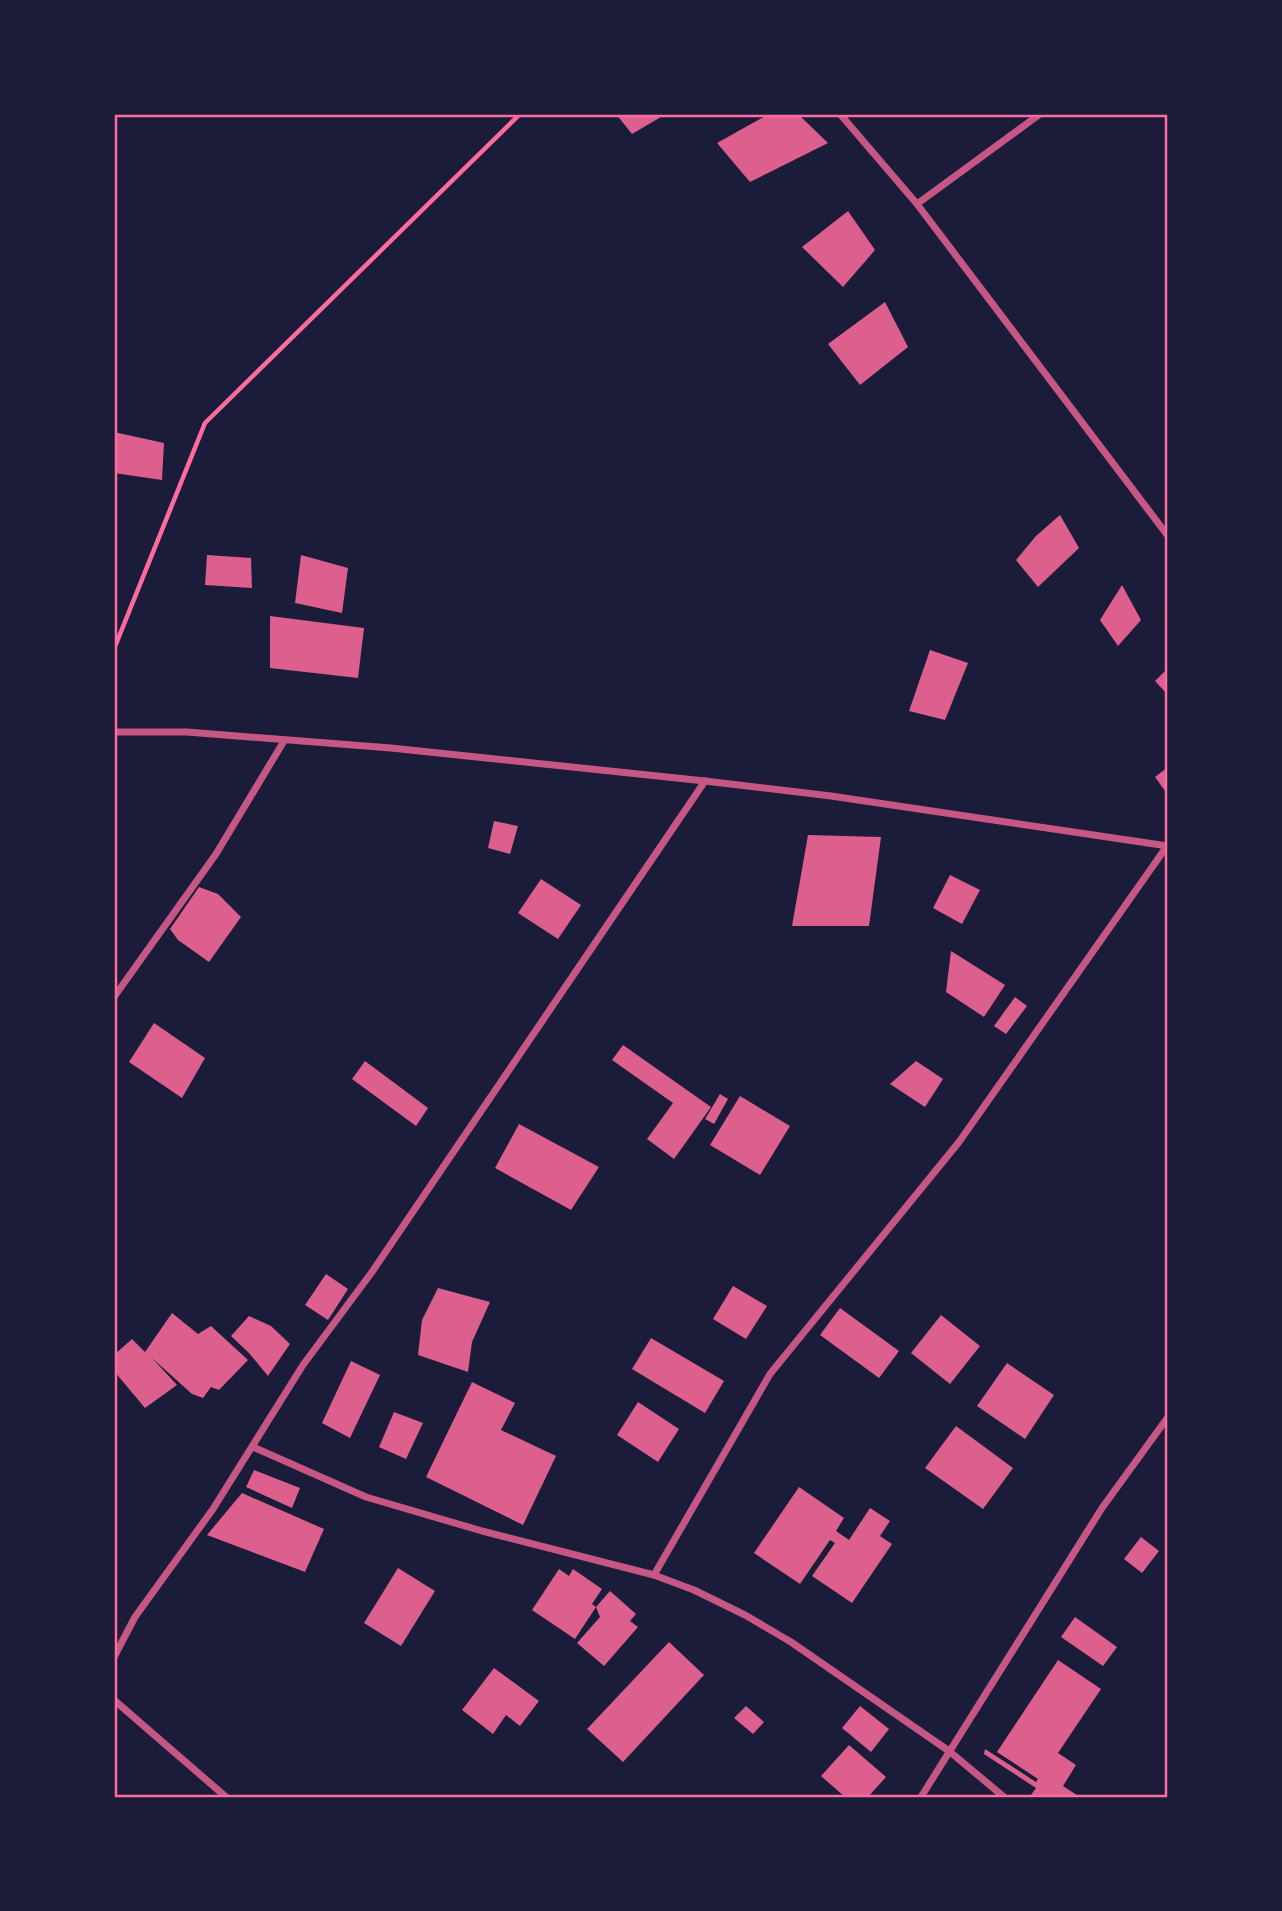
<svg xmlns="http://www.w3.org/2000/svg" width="1282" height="1911" font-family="'Nunito Sans',sans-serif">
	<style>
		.building { fill: #dd5f8e }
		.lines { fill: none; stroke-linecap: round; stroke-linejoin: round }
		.path { stroke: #ff6b9d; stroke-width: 4.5 }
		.minor { stroke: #c65784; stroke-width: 7 }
		.neatline { fill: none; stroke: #ff6b9d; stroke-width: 2.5 }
	</style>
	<rect width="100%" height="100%" fill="#1b1b3a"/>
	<g class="building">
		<path d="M 616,114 L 658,114 L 661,117 L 632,134 Z"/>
		<path d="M 769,114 L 798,114 L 828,143 L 750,182 L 717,143 Z"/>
		<path d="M 848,211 L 875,250 L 843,287 L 802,247 Z"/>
		<path d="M 885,302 L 908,347 L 860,385 L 828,344 Z"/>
		<path d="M 114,432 L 164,443 L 162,480 L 114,473 Z"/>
		<path d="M 1060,515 L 1079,548 L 1038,587 L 1016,560 L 1036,536 Z"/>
		<path d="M 207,555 L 251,558 L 252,588 L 205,585 Z"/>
		<path d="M 301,555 L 348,568 L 342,613 L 295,603 Z"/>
		<path d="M 1122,585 L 1141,620 L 1118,646 L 1100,620 Z"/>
		<path d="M 270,616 L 364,628 L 358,678 L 270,668 Z"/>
		<path d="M 930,650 L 968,663 L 945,720 L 909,711 Z"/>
		<path d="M 1168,668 L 1168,695 L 1155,681 Z"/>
		<path d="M 1168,767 L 1168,795 L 1155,777 Z"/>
		<path d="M 494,821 L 518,826 L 510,854 L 488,848 Z"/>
		<path d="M 808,835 L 881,837 L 869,926 L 792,926 Z"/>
		<path d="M 950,875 L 980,890 L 962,924 L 933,908 Z"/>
		<path d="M 541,879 L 581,905 L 558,939 L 518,913 Z"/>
		<path d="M 199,887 L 218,894 L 241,917 L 209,962 L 178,940 L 170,929 Z"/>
		<path d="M 951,951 L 1005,985 L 984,1017 L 946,992 Z"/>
		<path d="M 1015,997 L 1027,1006 L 1006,1034 L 994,1026 Z"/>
		<path d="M 154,1023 L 205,1058 L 182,1098 L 129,1062 Z"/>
		<path d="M 623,1045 L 711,1107 L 674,1159 L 647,1139 L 673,1103 L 612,1060 Z"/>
		<path d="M 365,1061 L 428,1108 L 416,1126 L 352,1079 Z"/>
		<path d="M 916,1061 L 943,1079 L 925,1107 L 890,1084 Z"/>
		<path d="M 720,1094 L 728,1099 L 714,1124 L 705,1119 Z"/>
		<path d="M 740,1096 L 790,1126 L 760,1175 L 710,1145 Z"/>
		<path d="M 519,1124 L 599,1167 L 571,1210 L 495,1168 Z"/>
		<path d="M 326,1274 L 348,1289 L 328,1320 L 305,1305 Z"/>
		<path d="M 733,1286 L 767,1306 L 746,1339 L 713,1319 Z"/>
		<path d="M 438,1288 L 490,1302 L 472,1342 L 468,1372 L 418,1355 L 422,1320 Z"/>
		<path d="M 840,1308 L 899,1351 L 879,1378 L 820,1335 Z"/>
		<path d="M 172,1313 L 198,1334 L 211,1326 L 248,1360 L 219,1390 L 211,1387 L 203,1398 L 192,1394 L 152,1358 L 177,1385 L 145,1408 L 114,1371 L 114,1355 L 132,1339 L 145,1352 Z"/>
		<path d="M 941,1315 L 980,1346 L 950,1384 L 911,1353 Z"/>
		<path d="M 249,1316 L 271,1326 L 290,1344 L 268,1376 L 249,1353 L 231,1336 Z"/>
		<path d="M 651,1338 L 724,1381 L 705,1413 L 632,1369 Z"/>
		<path d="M 351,1361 L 380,1375 L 350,1438 L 322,1423 Z"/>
		<path d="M 1007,1363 L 1054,1395 L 1025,1439 L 977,1406 Z"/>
		<path d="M 472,1382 L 515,1403 L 501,1430 L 556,1456 L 523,1525 L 426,1477 Z"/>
		<path d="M 638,1402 L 679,1429 L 658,1462 L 617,1435 Z"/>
		<path d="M 394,1412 L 423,1423 L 406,1459 L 379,1447 Z"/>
		<path d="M 956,1426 L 1013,1468 L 983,1509 L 925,1468 Z"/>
		<path d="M 254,1470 L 300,1488 L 292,1508 L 246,1487 Z"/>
		<path d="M 799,1487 L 844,1518 L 836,1531 L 849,1540 L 870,1508 L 890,1521 L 880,1536 L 892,1544 L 852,1603 L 812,1576 L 835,1543 L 830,1540 L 800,1584 L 754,1553 Z"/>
		<path d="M 242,1493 L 324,1529 L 305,1572 L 207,1535 Z"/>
		<path d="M 1141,1537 L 1159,1551 L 1142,1573 L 1124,1559 Z"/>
		<path d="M 398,1568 L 435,1591 L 401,1646 L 364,1623 Z"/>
		<path d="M 559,1569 L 569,1576 L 573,1569 L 602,1589 L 592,1604 L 596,1607 L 575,1639 L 532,1610 Z"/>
		<path d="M 610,1591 L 636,1614 L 630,1621 L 638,1627 L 604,1666 L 577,1643 L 600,1617 L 596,1607 Z"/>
		<path d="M 1075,1617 L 1117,1647 L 1103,1666 L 1061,1637 Z"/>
		<path d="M 669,1642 L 704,1675 L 623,1762 L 587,1729 Z"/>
		<path d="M 1058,1660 L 1101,1689 L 1058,1753 L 1076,1765 L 1063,1786 L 1080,1797 L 1035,1797 L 1031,1795 L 1036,1788 L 984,1754 L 985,1749 L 1036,1782 L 1038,1779 L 997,1752 Z"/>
		<path d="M 494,1668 L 539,1701 L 520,1726 L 506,1715 L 493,1734 L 462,1710 Z"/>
		<path d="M 746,1706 L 764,1722 L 753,1734 L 734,1718 Z"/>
		<path d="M 860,1706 L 889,1729 L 871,1752 L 842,1728 Z"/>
		<path d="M 849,1745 L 886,1777 L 868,1797 L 845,1797 L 821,1776 Z"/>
	</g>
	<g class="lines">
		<path class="path" d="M 114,649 L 205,423 L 520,114"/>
		<g class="minor">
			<path d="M 840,114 L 917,204 L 1168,536"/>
			<path d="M 917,204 L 1040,114"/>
			<path d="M 114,732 L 187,732 L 391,748 L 705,781 L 831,796 L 1168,846"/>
			<path d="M 114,997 L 216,854 L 284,741"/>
			<path d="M 253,1447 L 366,1497 L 482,1531 L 654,1575 L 694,1590 L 745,1615 L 791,1642 L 949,1751 L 1004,1797"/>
			<path d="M 654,1575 L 770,1374 L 959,1142 L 1167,846"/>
			<path d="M 114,1657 L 135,1617 L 213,1509 L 303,1365 L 372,1272 L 705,781"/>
			<path d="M 114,1700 L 226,1797"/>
			<path d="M 921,1797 L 1102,1508 L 1168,1417"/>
		</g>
	</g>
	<rect width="1282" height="1911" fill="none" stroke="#1b1b3a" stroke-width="231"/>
	<rect x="116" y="116" width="1050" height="1680" class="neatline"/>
</svg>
